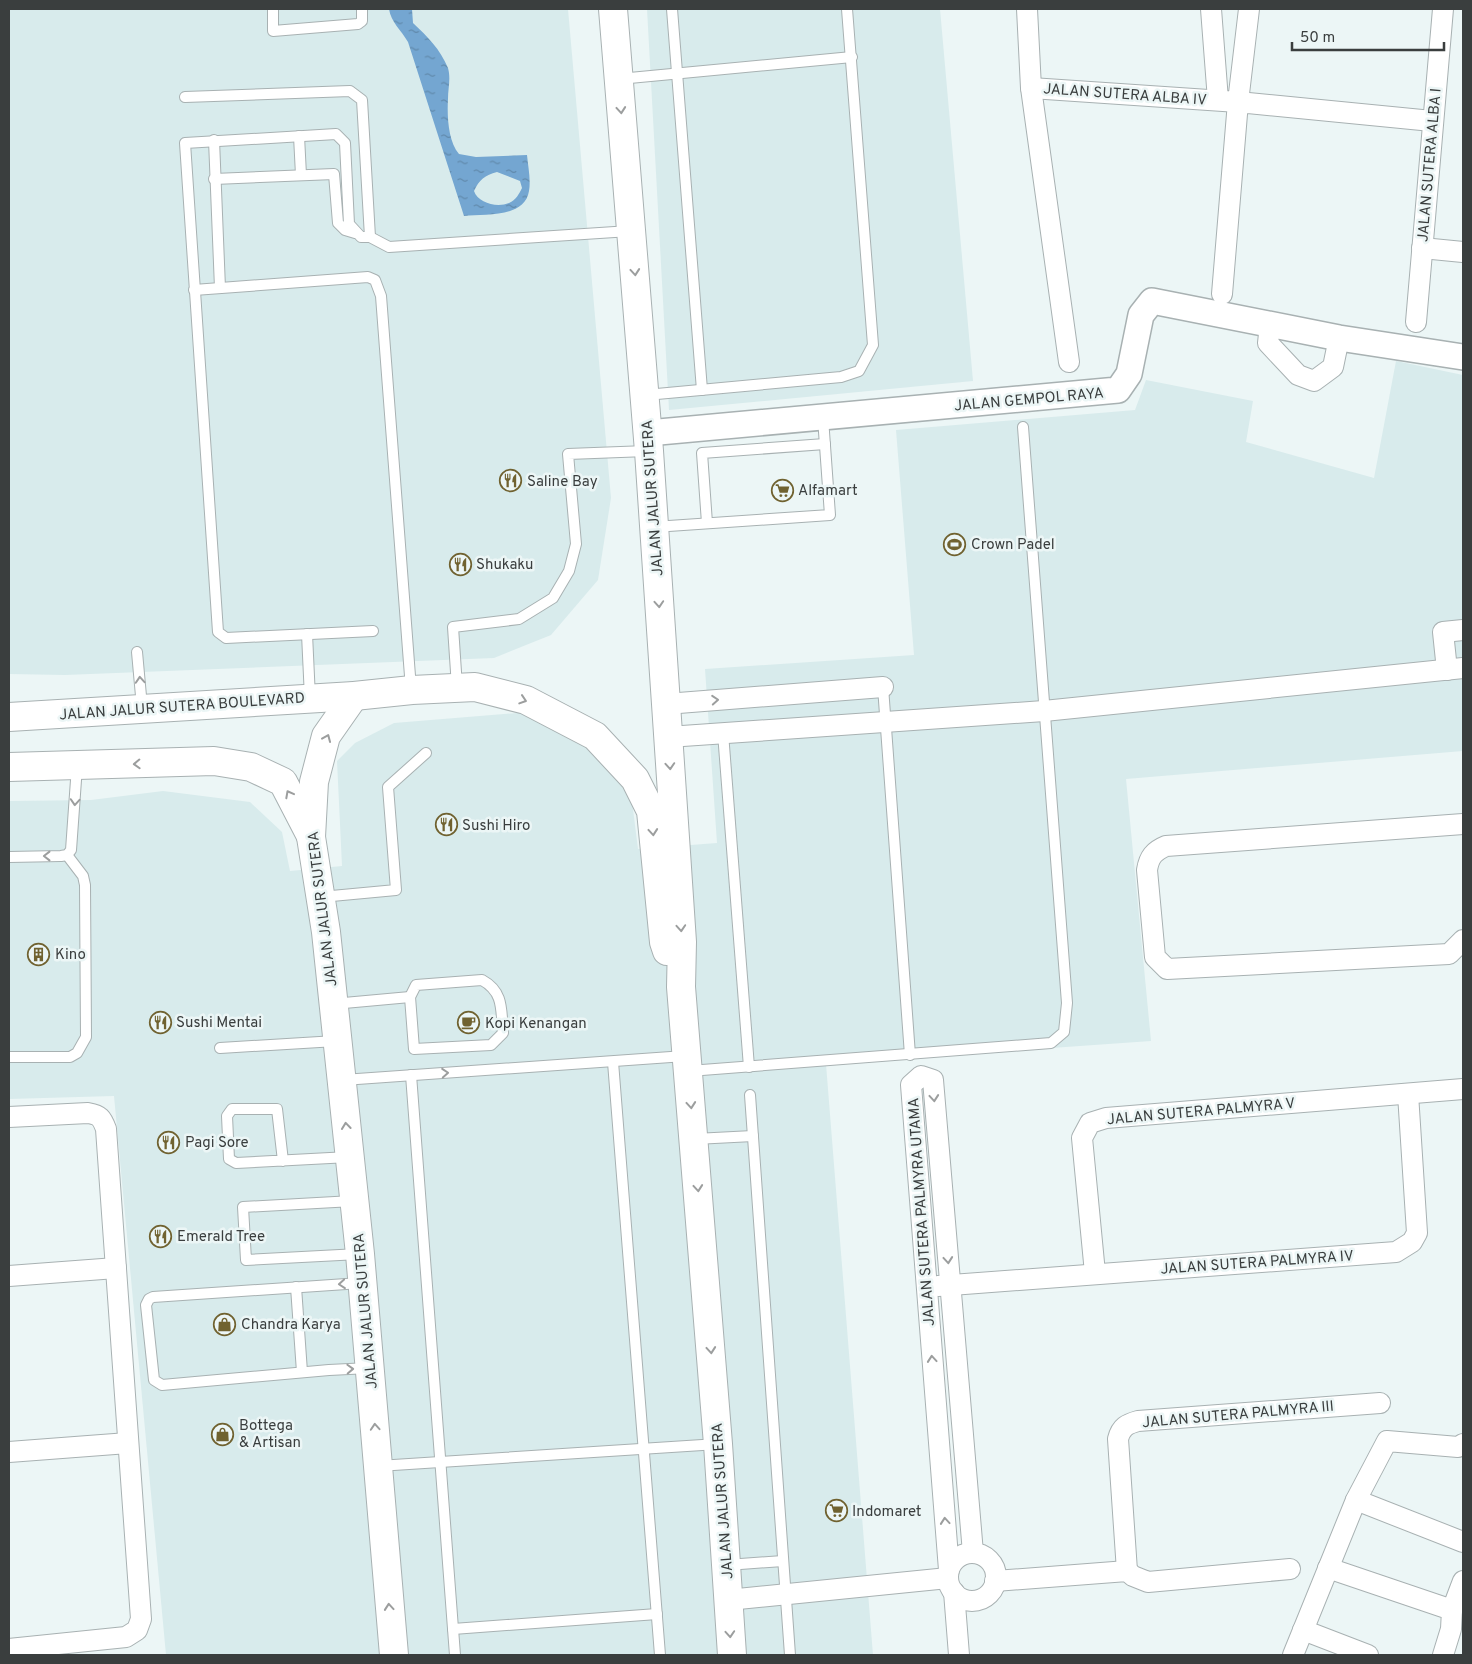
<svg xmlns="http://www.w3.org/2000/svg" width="1472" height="1664" font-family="Overpass,sans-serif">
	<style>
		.built { fill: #d8ebec }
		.water { fill: url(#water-ripples); fill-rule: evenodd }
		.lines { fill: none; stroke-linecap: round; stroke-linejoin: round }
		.service-casing { stroke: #a8b1b2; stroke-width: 12 }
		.minor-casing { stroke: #a8b1b2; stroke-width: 22 }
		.tertiary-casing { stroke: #a8b1b2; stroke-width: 28 }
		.secondary-casing { stroke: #a8b1b2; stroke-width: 30 }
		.service { stroke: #fff; stroke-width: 10 }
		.minor { stroke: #fff; stroke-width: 20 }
		.tertiary { stroke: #fff; stroke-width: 25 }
		.secondary { stroke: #fff; stroke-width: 28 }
		.oneway { stroke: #9c9e9e }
		.labels { text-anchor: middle; stroke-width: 5; stroke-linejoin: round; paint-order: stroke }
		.street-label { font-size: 15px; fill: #3a3e3e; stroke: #ecf6f6 }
		.poi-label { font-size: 15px; fill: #3a3e3e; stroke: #ecf6f6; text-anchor: start }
	</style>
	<defs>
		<pattern id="water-ripples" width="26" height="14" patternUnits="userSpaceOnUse" patternTransform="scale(1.25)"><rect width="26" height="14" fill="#74a6d1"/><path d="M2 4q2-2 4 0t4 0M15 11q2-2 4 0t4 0" fill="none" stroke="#6089ab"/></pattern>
	</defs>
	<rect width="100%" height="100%" fill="#ecf6f6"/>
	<g class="built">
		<path d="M 9,9 L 568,9 L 611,498 L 598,580 L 551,635 L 494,658 L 65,675 L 9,674 Z"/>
		<path d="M 647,9 L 940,9 L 973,381 L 669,410 Z"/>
		<path d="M 1396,361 L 1463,375 L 1463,751 L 1126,779 L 1151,1041 L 826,1064 L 873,1655 L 166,1655 L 114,1096 L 9,1099 L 9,801 L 91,800 L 163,791 L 250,802 L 282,832 L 290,871 L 342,866 L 337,761 L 355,743 L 394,723 L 530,712 L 581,740 L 631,793 L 638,849 L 717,843 L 705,669 L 914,655 L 896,430 L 1135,410 L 1146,380 L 1253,401 L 1246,442 L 1374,478 Z"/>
	</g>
	<path class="water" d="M 389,9 L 412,9 L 413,23 C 428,37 440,49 448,68 C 451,79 448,88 448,99 C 447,116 448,141 459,154 L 476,157 L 527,155 C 528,166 531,180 529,191 C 525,218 485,214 464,216 L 408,42 C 401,30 391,22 389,9 ZM 497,172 L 520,181 L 522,188 C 519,194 516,200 509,203 C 497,208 478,203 474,191 C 479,180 485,175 497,172 Z"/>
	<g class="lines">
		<defs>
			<g id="service">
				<path d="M 273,9 L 273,31 L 358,24 L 362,21 L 362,9"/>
				<path d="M 672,9 L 702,390"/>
				<path d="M 619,79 L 852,57"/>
				<path d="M 185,97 L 350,91 L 362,100 L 370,237"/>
				<path d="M 299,136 L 301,175"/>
				<path d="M 214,140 L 220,288"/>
				<path d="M 214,179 L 334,174 L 338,223 L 345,230 L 355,233"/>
				<path d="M 194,290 L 368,277 L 375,280 L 381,296 L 411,689"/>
				<path d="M 646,395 L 841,377 L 859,371 L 873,345 L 847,9"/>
				<path d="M 707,523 L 702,453 L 825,444"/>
				<path d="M 654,527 L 830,515 L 823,418"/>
				<path d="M 373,631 L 226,638 L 218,632 L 185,143 L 336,134 L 345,143 L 349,224 L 361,237 L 370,237 L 389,247 L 630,231"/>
				<path d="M 307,634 L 310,698"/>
				<path d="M 137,652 L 142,707"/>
				<path d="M 457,687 L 453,627 L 519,619 L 553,598 L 569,571 L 576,544 L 568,454 L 647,451"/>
				<path d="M 883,687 L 910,1055"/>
				<path d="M 723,733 L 749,1067"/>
				<path d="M 9,857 L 61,856 L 67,855 L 71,850 L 77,766"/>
				<path d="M 321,897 L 396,890 L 388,787 L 426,753"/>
				<path d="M 482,980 C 504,992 501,1010 503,1033 L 491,1045 L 414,1049 L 410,997 L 416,985 Z"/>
				<path d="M 333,1004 L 410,997"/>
				<path d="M 220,1048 L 336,1041"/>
				<path d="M 9,1057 L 70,1057 L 77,1053 L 86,1037 L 85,885 L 83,876 L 67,855"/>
				<path d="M 613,1062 L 660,1655"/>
				<path d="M 689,1071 L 1051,1043 L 1064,1032 L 1067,1003 L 1023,427"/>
				<path d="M 411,1075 L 455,1655"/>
				<path d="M 343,1080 L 685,1056"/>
				<path d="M 750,1095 L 790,1655"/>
				<path d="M 695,1139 L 753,1136"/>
				<path d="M 283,1161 L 277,1109 L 232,1109 L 227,1116 L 229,1159 L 236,1163 L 349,1157"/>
				<path d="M 353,1201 L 243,1207 L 246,1260 L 359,1254"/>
				<path d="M 361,1283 L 153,1297 L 149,1299 L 146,1305 L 154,1380 L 162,1385 L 329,1370 L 369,1368"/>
				<path d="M 296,1287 L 302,1372"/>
				<path d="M 378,1466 L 718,1444"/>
				<path d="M 727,1565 L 783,1561"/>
				<path d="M 453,1629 L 657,1614"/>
			</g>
			<g id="minor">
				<path d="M 1027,9 L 1031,88 L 1069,362"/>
				<path d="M 1211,9 L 1218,100"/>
				<path d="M 1031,88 L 1238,102 L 1249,9"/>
				<path d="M 1422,248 L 1463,252"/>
				<path d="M 1222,294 L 1238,102 L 1432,121"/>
				<path d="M 1416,322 L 1443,9"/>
				<path d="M 1270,325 L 1268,343 L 1298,375 L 1314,381 L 1333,367 L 1339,338"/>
				<path d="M 1447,670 L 1443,632 L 1463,630"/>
				<path d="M 666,704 L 883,687"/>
				<path d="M 668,737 L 1044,711 L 1463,668"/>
				<path d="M 1463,824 L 1166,846 C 1154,851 1149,857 1147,870 L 1155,957 L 1167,969 L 1449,954 L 1463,940"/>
				<path d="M 9,1117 L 88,1113 C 100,1115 102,1118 106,1129 L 141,1619 L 137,1630 L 126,1637 L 9,1649"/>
				<path d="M 1095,1273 L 1082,1138 L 1090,1123 L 1106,1118 L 1463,1089"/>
				<path d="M 9,1276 L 116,1268"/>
				<path d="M 938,1286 L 1396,1252 L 1412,1242 L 1417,1233 L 1408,1094"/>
				<path d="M 9,1452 L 128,1443"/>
				<path d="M 1356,1500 L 1463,1542"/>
				<circle cx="972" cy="1577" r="24"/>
				<path d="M 1328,1568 L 1452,1610 L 1451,1629 L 1443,1655"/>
				<path d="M 949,1570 L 911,1085 L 921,1076 L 933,1080 L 973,1553"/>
				<path d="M 1127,1571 L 1118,1439 C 1121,1427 1127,1424 1138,1421 L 1380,1403"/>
				<path d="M 995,1581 L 1127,1571 L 1133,1576 L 1148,1582 L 1290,1569"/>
				<path d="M 954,1592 L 959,1655"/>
				<path d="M 728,1600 L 948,1578"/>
				<path d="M 1452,1610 L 1463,1581"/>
				<path d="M 1303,1630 L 1368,1655"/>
				<path d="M 1293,1655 L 1356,1500 L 1387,1441 L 1458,1447 L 1463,1444"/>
			</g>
			<path id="tertiary" d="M 648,433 L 1118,390 L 1129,374 L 1141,315 L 1152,301 L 1339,338 L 1463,357"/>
			<g id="secondary">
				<path d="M 613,9 L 649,451 L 682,942 L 681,987 L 718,1444 L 732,1655"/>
				<path d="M 354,696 L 326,736 L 314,782 L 311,837 L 326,932 L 360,1254 L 394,1655"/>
				<path d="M 9,717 L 354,696 L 412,690 L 475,687 L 526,700 L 595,736 L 635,779 L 651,811 L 664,942 L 667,951"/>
				<path d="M 9,767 L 214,761 L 251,767 L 283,782 L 311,836"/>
			</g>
		</defs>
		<use href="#service" class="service-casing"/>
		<use href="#minor" class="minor-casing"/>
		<use href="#tertiary" class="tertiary-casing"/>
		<use href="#secondary" class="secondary-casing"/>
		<use href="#service" class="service"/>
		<use href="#minor" class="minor"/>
		<use href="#tertiary" class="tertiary"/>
		<use href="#secondary" class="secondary"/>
	</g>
	<defs><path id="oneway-chevron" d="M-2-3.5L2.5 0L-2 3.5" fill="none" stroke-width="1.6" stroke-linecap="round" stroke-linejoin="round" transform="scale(1.25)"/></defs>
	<g class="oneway">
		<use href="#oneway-chevron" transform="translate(621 110) rotate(85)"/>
		<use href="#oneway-chevron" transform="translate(635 272) rotate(85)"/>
		<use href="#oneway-chevron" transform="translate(659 604) rotate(86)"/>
		<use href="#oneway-chevron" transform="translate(140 680) rotate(-94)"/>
		<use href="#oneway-chevron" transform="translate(523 700) rotate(18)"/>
		<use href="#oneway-chevron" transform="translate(715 700) rotate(-4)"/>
		<use href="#oneway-chevron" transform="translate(327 738) rotate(-67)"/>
		<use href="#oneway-chevron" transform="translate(137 764) rotate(178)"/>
		<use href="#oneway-chevron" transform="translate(670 766) rotate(86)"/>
		<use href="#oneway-chevron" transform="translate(289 794) rotate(-118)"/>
		<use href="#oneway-chevron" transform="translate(75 802) rotate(94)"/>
		<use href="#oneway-chevron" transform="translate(653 832) rotate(85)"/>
		<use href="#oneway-chevron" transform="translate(47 856) rotate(180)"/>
		<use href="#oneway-chevron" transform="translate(681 928) rotate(86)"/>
		<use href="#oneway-chevron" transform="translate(445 1073) rotate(-4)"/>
		<use href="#oneway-chevron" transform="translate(934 1098) rotate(85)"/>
		<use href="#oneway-chevron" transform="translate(691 1105) rotate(85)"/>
		<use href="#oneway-chevron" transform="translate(346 1126) rotate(-96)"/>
		<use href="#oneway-chevron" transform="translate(698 1188) rotate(85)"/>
		<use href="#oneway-chevron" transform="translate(948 1260) rotate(85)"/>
		<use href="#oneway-chevron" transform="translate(342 1284) rotate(175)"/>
		<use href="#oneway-chevron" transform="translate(711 1350) rotate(85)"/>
		<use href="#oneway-chevron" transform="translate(932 1359) rotate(-95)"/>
		<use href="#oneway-chevron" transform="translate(350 1369) rotate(-2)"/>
		<use href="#oneway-chevron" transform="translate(375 1427) rotate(-94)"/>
		<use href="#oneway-chevron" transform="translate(945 1521) rotate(-95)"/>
		<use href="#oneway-chevron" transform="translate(389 1607) rotate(-95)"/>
		<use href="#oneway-chevron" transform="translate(730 1634) rotate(86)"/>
	</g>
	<defs>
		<symbol id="restaurant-ring" viewBox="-11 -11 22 22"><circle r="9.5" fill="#ecf6f6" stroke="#706230" stroke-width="1.5"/><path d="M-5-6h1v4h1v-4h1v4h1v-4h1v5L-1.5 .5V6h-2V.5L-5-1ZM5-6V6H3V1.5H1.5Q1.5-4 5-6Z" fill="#706230"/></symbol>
		<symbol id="supermarket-ring" viewBox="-11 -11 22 22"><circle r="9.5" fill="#ecf6f6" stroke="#706230" stroke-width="1.5"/><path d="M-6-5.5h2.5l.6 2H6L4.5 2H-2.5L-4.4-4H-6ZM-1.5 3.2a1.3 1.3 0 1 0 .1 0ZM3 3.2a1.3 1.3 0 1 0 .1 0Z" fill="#706230"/></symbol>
		<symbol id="stadium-ring" viewBox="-11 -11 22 22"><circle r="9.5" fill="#ecf6f6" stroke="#706230" stroke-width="1.5"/><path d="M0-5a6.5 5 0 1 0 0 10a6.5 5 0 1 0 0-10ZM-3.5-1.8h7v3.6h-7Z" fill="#706230"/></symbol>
		<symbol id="building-ring" viewBox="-11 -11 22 22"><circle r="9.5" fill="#ecf6f6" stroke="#706230" stroke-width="1.5"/><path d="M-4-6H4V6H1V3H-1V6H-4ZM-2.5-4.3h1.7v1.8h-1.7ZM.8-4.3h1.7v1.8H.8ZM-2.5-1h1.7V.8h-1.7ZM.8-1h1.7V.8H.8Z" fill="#706230"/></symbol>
		<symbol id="cafe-ring" viewBox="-11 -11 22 22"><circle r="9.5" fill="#ecf6f6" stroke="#706230" stroke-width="1.5"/><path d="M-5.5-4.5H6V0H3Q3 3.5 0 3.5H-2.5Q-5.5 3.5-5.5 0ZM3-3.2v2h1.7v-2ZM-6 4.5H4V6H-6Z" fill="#706230"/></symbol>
		<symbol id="shop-ring" viewBox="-11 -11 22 22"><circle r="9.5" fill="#ecf6f6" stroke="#706230" stroke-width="1.5"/><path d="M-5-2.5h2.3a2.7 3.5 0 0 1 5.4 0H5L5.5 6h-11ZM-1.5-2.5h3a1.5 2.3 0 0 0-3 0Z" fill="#706230"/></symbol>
	</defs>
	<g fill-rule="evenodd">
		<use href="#restaurant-ring" x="498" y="468" width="25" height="25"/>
		<use href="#supermarket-ring" x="770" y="478" width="25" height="25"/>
		<use href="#stadium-ring" x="942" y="532" width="25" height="25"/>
		<use href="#restaurant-ring" x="448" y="552" width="25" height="25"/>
		<use href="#restaurant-ring" x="434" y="812" width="25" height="25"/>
		<use href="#building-ring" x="26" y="942" width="25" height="25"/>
		<use href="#restaurant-ring" x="148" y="1010" width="25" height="25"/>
		<use href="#cafe-ring" x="456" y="1010" width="25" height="25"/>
		<use href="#restaurant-ring" x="156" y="1130" width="25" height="25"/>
		<use href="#restaurant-ring" x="148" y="1224" width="25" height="25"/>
		<use href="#shop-ring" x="212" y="1312" width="25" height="25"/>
		<use href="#shop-ring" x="210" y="1422" width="25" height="25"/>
		<use href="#supermarket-ring" x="824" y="1498" width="25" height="25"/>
	</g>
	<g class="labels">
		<g class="street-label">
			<text transform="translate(1125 94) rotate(4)" y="5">JALAN SUTERA ALBA IV</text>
			<text transform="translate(1429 165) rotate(-85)" y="5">JALAN SUTERA ALBA I</text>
			<text transform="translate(1029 399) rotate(-5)" y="5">JALAN GEMPOL RAYA</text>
			<text transform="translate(652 498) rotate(-94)" y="5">JALAN JALUR SUTERA</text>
			<text transform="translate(182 706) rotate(-4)" y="5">JALAN JALUR SUTERA BOULEVARD</text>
			<text transform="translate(322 909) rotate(-97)" y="5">JALAN JALUR SUTERA</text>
			<text transform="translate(1201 1111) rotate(-5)" y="5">JALAN SUTERA PALMYRA V</text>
			<text transform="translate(921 1212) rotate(-94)" y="5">JALAN SUTERA PALMYRA UTAMA</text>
			<text transform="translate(1257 1262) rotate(-4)" y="5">JALAN SUTERA PALMYRA IV</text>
			<text transform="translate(365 1311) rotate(-95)" y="5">JALAN JALUR SUTERA</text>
			<text transform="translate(1238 1414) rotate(-5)" y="5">JALAN SUTERA PALMYRA III</text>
			<text transform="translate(722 1501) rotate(-94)" y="5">JALAN JALUR SUTERA</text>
		</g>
		<g class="poi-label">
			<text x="527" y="486">Saline Bay</text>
			<text x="798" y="495">Alfamart</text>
			<text x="971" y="549">Crown Padel</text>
			<text x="476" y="569">Shukaku</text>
			<text x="462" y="830">Sushi Hiro</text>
			<text x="55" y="959">Kino</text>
			<text x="176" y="1027">Sushi Mentai</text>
			<text x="485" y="1028">Kopi Kenangan</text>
			<text x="185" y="1147">Pagi Sore</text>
			<text x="177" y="1241">Emerald Tree</text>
			<text x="241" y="1329">Chandra Karya</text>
			<text x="239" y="1430">Bottega<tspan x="239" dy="17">&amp; Artisan</tspan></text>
			<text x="852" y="1516">Indomaret</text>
		</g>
	</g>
	<rect width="1472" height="1664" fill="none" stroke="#3a3e3e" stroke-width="20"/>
	<path d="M1292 42v8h152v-8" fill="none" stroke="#3a3e3e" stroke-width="2.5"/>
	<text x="1300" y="42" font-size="15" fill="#3a3e3e" stroke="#ecf6f6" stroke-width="4" paint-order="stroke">50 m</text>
</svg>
